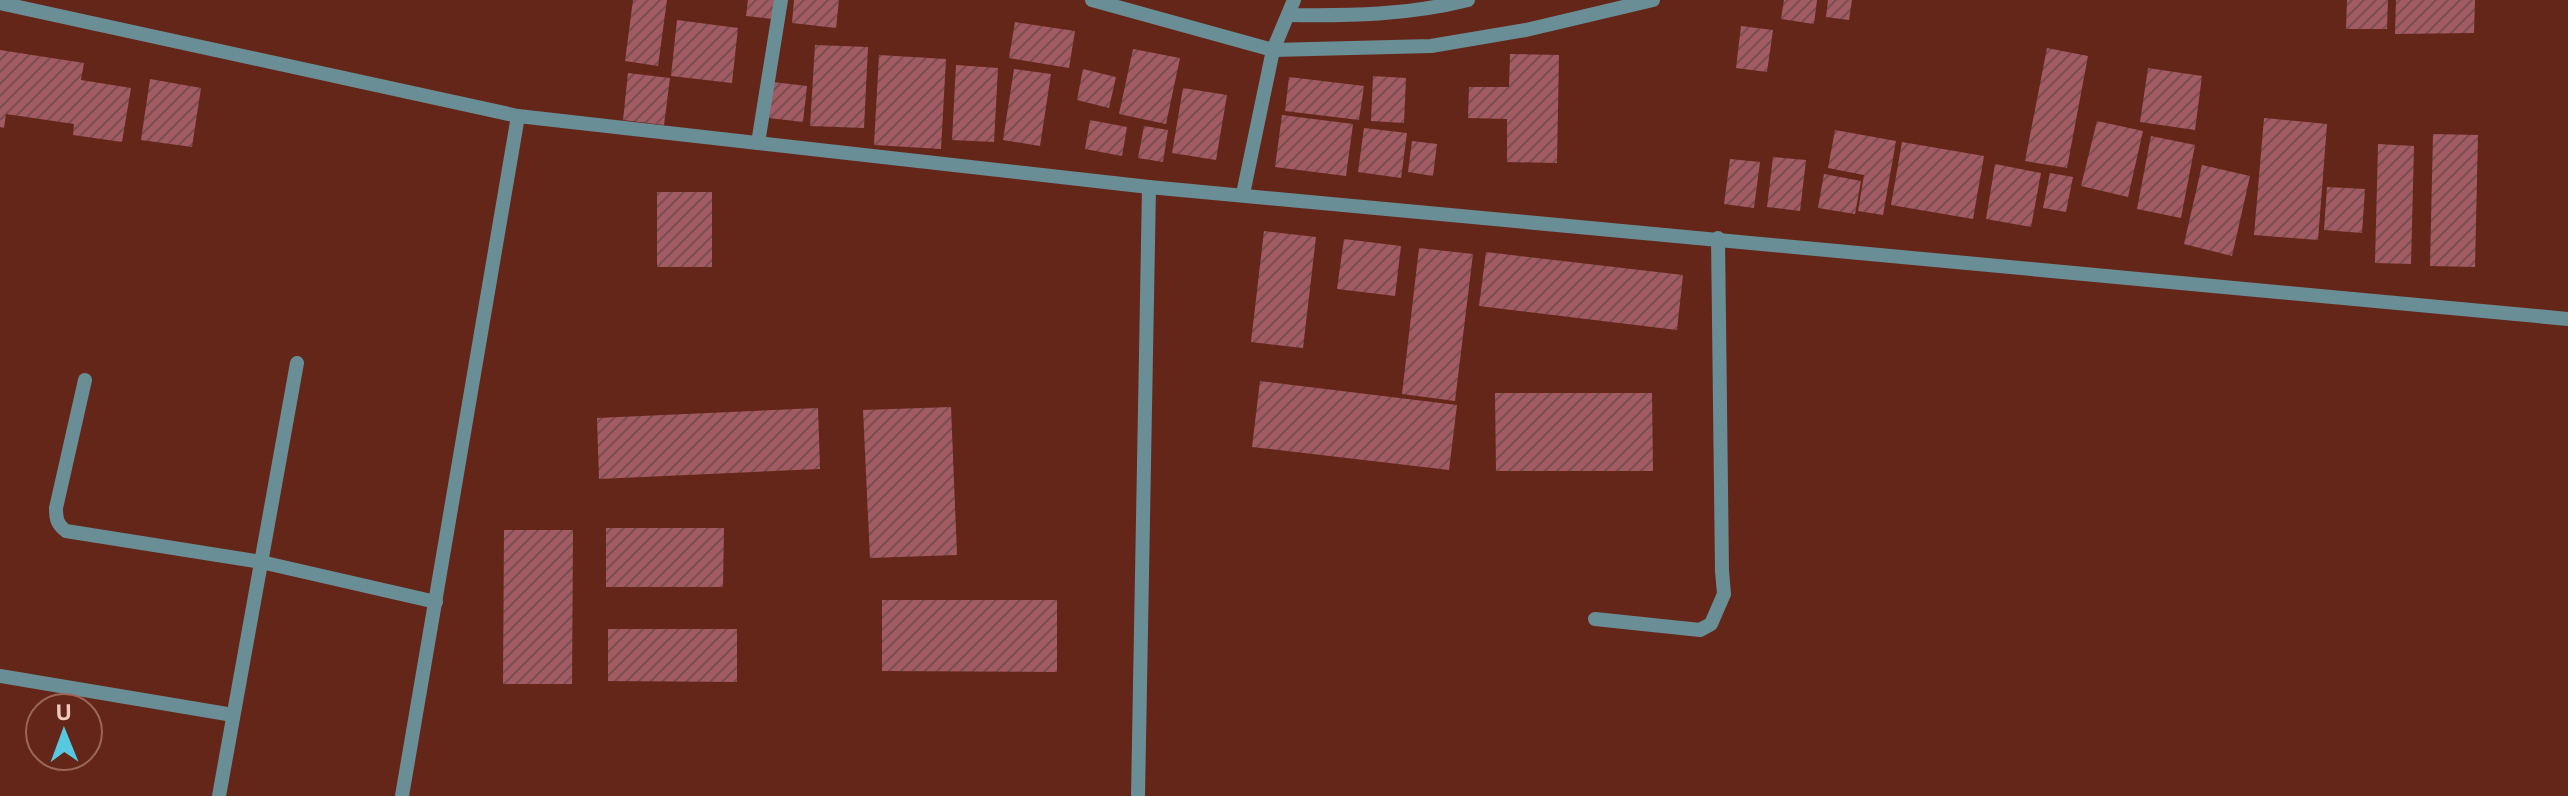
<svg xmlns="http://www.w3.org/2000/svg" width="2568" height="796" font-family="'Noto Sans',sans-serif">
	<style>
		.building { fill: url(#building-hatch) }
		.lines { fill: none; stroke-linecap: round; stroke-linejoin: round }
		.minor { stroke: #6a8e96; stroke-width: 14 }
	</style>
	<defs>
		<pattern id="building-hatch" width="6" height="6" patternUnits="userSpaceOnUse" patternTransform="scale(2)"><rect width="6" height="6" fill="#a25b63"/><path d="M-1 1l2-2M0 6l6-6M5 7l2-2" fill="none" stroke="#7a4d50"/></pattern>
	</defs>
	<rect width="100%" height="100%" fill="#642619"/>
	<g class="building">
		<path d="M 633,0 L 667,0 L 658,66 L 625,61 Z"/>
		<path d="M 748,0 L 776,0 L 773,19 L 746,16 Z"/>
		<path d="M 794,0 L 839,0 L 836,28 L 792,23 Z"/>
		<path d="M 1784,0 L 1817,0 L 1814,24 L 1781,19 Z"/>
		<path d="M 1828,0 L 1852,0 L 1849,20 L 1826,17 Z"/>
		<path d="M 2347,0 L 2388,0 L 2387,29 L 2346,29 Z"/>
		<path d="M 2396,0 L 2475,0 L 2474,33 L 2395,34 Z"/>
		<path d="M 677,20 L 738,28 L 732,83 L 671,76 Z"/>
		<path d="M 1015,22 L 1075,31 L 1069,68 L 1009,58 Z"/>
		<path d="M 1741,26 L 1773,30 L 1767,72 L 1736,68 Z"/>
		<path d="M 815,45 L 868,47 L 864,128 L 810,126 Z"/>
		<path d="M 2047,48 L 2088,56 L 2067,168 L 2025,161 Z"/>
		<path d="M 1133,49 L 1180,58 L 1166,124 L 1119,114 Z"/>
		<path d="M 0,50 L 84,63 L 81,80 L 131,88 L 122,142 L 73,135 L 74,124 L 6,114 L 4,128 L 0,127 Z"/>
		<path d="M 1510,54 L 1559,55 L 1557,163 L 1507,162 L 1507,119 L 1468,118 L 1469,87 L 1509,87 Z"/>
		<path d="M 879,55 L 946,59 L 941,149 L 874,145 Z"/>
		<path d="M 956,65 L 998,68 L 994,142 L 952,140 Z"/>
		<path d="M 2148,68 L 2202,76 L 2195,130 L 2140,122 Z"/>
		<path d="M 1014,69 L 1051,74 L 1040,146 L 1003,140 Z"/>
		<path d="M 1083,69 L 1116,77 L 1109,108 L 1077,100 Z"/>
		<path d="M 628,73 L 670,78 L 664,125 L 623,120 Z"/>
		<path d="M 1373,76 L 1406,78 L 1404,123 L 1371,121 Z"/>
		<path d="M 1289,77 L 1364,86 L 1359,120 L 1285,111 Z"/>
		<path d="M 150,79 L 201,88 L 192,147 L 141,140 Z"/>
		<path d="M 773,82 L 807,86 L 803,122 L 769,118 Z"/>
		<path d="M 1183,88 L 1227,95 L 1216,160 L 1172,153 Z"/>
		<path d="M 1282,115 L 1353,124 L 1346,176 L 1275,167 Z"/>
		<path d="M 2264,118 L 2327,124 L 2318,240 L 2254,235 Z"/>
		<path d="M 1090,120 L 1127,127 L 1122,156 L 1085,149 Z"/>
		<path d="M 2097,121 L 2143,131 L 2128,197 L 2081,186 Z"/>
		<path d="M 1144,126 L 1168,130 L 1163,162 L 1138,158 Z"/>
		<path d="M 1364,128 L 1407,133 L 1401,178 L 1358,172 Z"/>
		<path d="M 1835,130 L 1896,141 L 1883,215 L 1858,211 L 1864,175 L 1828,168 Z"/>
		<path d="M 2433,134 L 2478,135 L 2475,267 L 2430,266 Z"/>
		<path d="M 2151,136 L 2195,145 L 2181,218 L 2137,209 Z"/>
		<path d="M 1412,141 L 1437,144 L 1433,176 L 1408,172 Z"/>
		<path d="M 1902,142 L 1984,156 L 1973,219 L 1891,205 Z"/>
		<path d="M 2378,144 L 2414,146 L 2411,264 L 2375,263 Z"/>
		<path d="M 1773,157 L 1806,160 L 1800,211 L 1767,207 Z"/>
		<path d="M 1730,159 L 1760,162 L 1754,208 L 1724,204 Z"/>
		<path d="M 1995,164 L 2041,173 L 2031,227 L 1986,219 Z"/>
		<path d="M 2202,165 L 2250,176 L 2232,256 L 2184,244 Z"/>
		<path d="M 2050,173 L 2073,177 L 2066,212 L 2043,208 Z"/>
		<path d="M 1824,174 L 1861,181 L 1855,214 L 1818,208 Z"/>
		<path d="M 2327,187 L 2365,189 L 2362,233 L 2324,230 Z"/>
		<rect x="657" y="192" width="55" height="75"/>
		<path d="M 1264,231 L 1316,237 L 1303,348 L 1251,342 Z"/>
		<path d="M 1344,239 L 1401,246 L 1395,296 L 1337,289 Z"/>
		<path d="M 1419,248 L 1473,254 L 1455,401 L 1402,394 Z"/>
		<path d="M 1486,252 L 1683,275 L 1677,330 L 1479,306 Z"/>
		<path d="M 1260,381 L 1457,405 L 1449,470 L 1252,447 Z"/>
		<path d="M 1495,393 L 1652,393 L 1653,471 L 1496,471 Z"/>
		<path d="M 951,407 L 957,555 L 870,558 L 863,410 Z"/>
		<path d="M 818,408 L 820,469 L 599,479 L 597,418 Z"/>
		<path d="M 606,528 L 724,528 L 723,587 L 606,587 Z"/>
		<path d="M 504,530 L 573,530 L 572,684 L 503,684 Z"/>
		<path d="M 882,600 L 1057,600 L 1057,672 L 882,671 Z"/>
		<path d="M 608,629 L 737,629 L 737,682 L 608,681 Z"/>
	</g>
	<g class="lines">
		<g class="minor">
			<path d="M 1092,0 L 1273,50 L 1431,46 L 1526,30 L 1653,0"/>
			<path d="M 0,3 L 518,116 L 1149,187 L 2568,319"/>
			<path d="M 1288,15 C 1349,16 1409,15 1468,0"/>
			<path d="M 758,143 L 781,0"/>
			<path d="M 1243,194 L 1273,50 L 1294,0"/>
			<path d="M 85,380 L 56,508 C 56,519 57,524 66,531 L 261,562 L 436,602"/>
			<path d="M 1595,619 L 1700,630 L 1711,624 L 1724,594 L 1722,571 L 1718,238"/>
			<path d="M 0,676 L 233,715"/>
			<path d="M 219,796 L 297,363"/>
			<path d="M 402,796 L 518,116"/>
			<path d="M 1138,796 L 1149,187"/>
		</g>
	</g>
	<g transform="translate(64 732) rotate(359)"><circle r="38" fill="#642619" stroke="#9c675b" stroke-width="2"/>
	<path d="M0-6L14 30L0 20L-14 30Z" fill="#56c9e1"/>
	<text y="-12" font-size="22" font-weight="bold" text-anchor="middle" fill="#efc8be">U</text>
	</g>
</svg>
